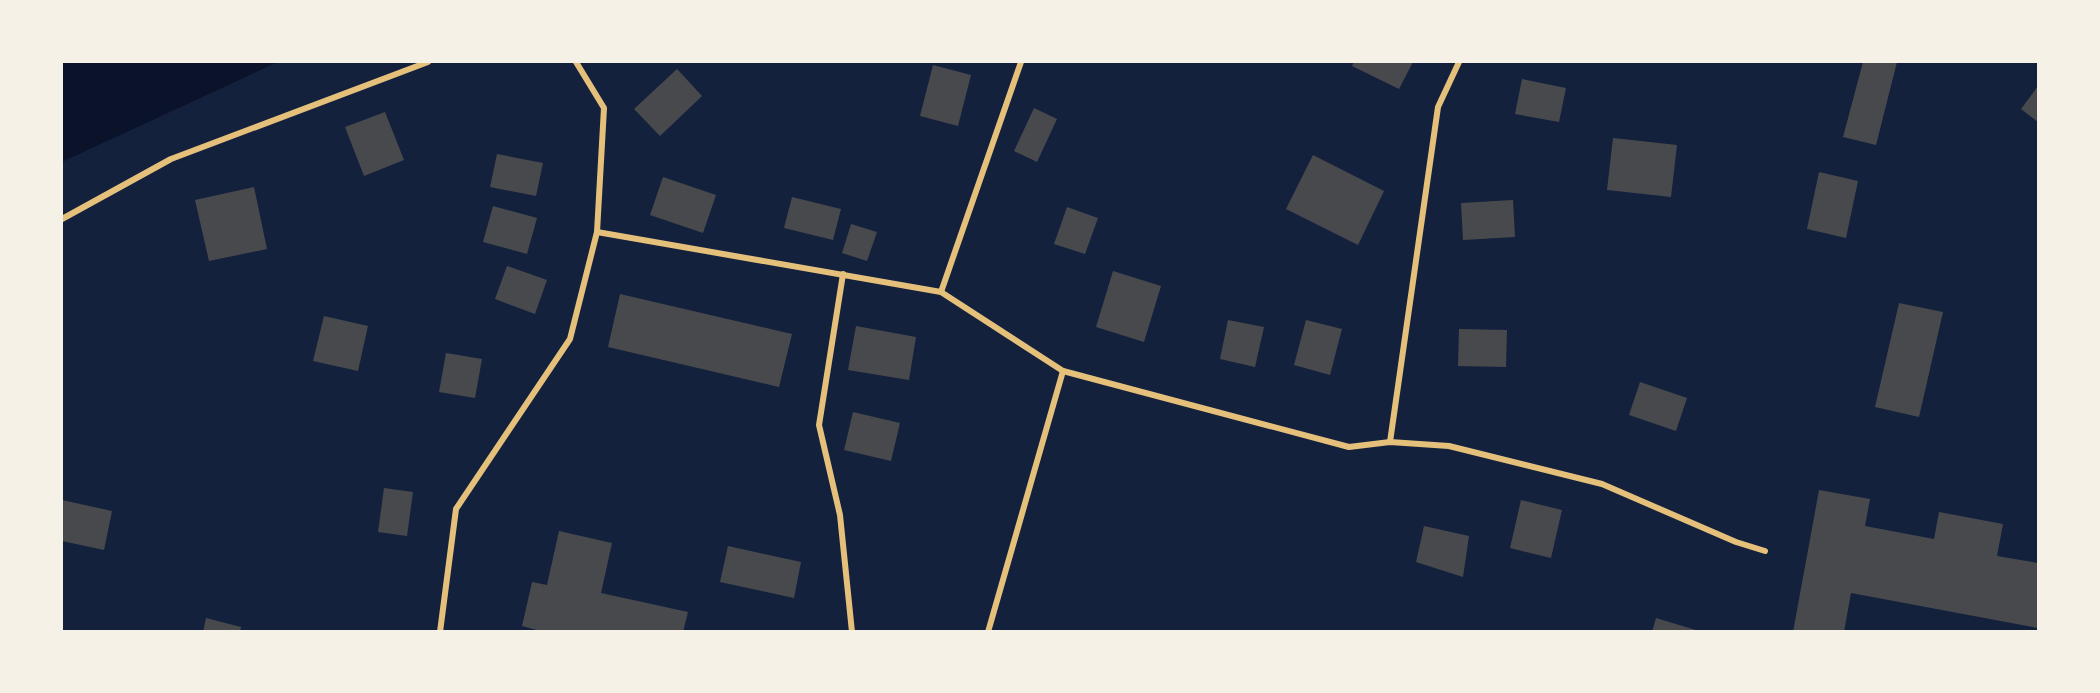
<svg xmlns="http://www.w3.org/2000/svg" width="2100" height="693" font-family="'Work Sans',sans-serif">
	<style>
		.water { fill: #0b132b }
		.building { fill: #48494c }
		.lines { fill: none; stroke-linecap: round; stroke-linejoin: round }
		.minor { stroke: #e5c07b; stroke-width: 6 }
	</style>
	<rect width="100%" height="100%" fill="#14213d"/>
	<path class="water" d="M 62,62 L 278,62 L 62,162 Z"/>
	<g class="building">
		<path d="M 1354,62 L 1413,62 L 1399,89 L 1352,66 Z"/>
		<path d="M 1863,62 L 1897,62 L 1876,145 L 1843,137 Z"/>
		<path d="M 933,65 L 971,75 L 958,126 L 920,116 Z"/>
		<path d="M 677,69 L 702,96 L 660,136 L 634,109 Z"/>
		<path d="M 1522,79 L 1566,88 L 1559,122 L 1515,114 Z"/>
		<path d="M 2038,86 L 2038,122 L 2021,109 Z"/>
		<path d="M 1034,108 L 1057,119 L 1037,162 L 1014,151 Z"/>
		<path d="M 385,112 L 404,160 L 364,176 L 345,127 Z"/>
		<path d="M 1613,138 L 1677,145 L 1671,197 L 1607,190 Z"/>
		<path d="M 497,154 L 543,163 L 536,196 L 490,187 Z"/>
		<path d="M 1313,155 L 1384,191 L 1358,245 L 1286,209 Z"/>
		<path d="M 1819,172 L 1858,181 L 1846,238 L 1807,229 Z"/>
		<path d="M 663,177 L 716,195 L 703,233 L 650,215 Z"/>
		<path d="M 254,187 L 267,249 L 209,261 L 195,200 Z"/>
		<path d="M 792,197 L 841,209 L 833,240 L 784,228 Z"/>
		<path d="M 1513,200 L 1515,237 L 1463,240 L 1461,203 Z"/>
		<path d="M 493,206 L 537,218 L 527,254 L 483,242 Z"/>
		<path d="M 1067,207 L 1098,218 L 1085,254 L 1054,244 Z"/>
		<path d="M 851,224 L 877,232 L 867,261 L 842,253 Z"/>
		<path d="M 507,266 L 547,280 L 535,314 L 495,299 Z"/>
		<path d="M 1113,271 L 1161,286 L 1144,342 L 1096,327 Z"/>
		<path d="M 620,294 L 792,334 L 779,387 L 608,347 Z"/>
		<path d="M 1899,303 L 1943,312 L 1919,417 L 1875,407 Z"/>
		<path d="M 324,316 L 368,326 L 358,371 L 313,361 Z"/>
		<path d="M 1228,320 L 1264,327 L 1255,367 L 1220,359 Z"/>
		<path d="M 1306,320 L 1342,329 L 1330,375 L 1294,365 Z"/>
		<path d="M 856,326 L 916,337 L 909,380 L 848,370 Z"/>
		<path d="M 1459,329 L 1507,330 L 1506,367 L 1458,366 Z"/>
		<path d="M 446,353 L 482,359 L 475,398 L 439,392 Z"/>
		<path d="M 1640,382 L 1687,398 L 1676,431 L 1629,415 Z"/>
		<path d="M 853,412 L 900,423 L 891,461 L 844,450 Z"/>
		<path d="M 384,488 L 413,492 L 407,536 L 378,532 Z"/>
		<path d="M 1819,490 L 1870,499 L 1865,526 L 1934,539 L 1939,512 L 2003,524 L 1997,556 L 2038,563 L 2038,628 L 1851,593 L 1844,632 L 1793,632 Z"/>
		<path d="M 62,500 L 112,511 L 104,550 L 62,541 Z"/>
		<path d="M 1521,500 L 1562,510 L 1551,558 L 1510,548 Z"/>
		<path d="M 1424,526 L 1469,536 L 1463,577 L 1416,562 Z"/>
		<path d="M 559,531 L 612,543 L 601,593 L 688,612 L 683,632 L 544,632 L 522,626 L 532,582 L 547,585 Z"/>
		<path d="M 728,546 L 801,562 L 794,598 L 720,582 Z"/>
		<path d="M 206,618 L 241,627 L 240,632 L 203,632 Z"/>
		<path d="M 1656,618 L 1699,631 L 1698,632 L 1652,632 Z"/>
	</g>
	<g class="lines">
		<g class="minor">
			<path d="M 62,219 L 171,159 L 428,62"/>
			<path d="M 597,232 L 941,292 L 1063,371 L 1349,447 L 1390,442 L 1449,446 L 1602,484 L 1736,542 L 1765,551"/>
			<path d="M 843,274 L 819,425 L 840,515 L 852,632"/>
			<path d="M 941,292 L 1021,62"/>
			<path d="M 1390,442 L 1438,107 L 1459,62"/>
			<path d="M 440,632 L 456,509 L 570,339 L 597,232 L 604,108 L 576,62"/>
			<path d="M 988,632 L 1063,371"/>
		</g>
	</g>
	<rect width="2100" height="693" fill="none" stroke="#f6f1e7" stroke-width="126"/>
</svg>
